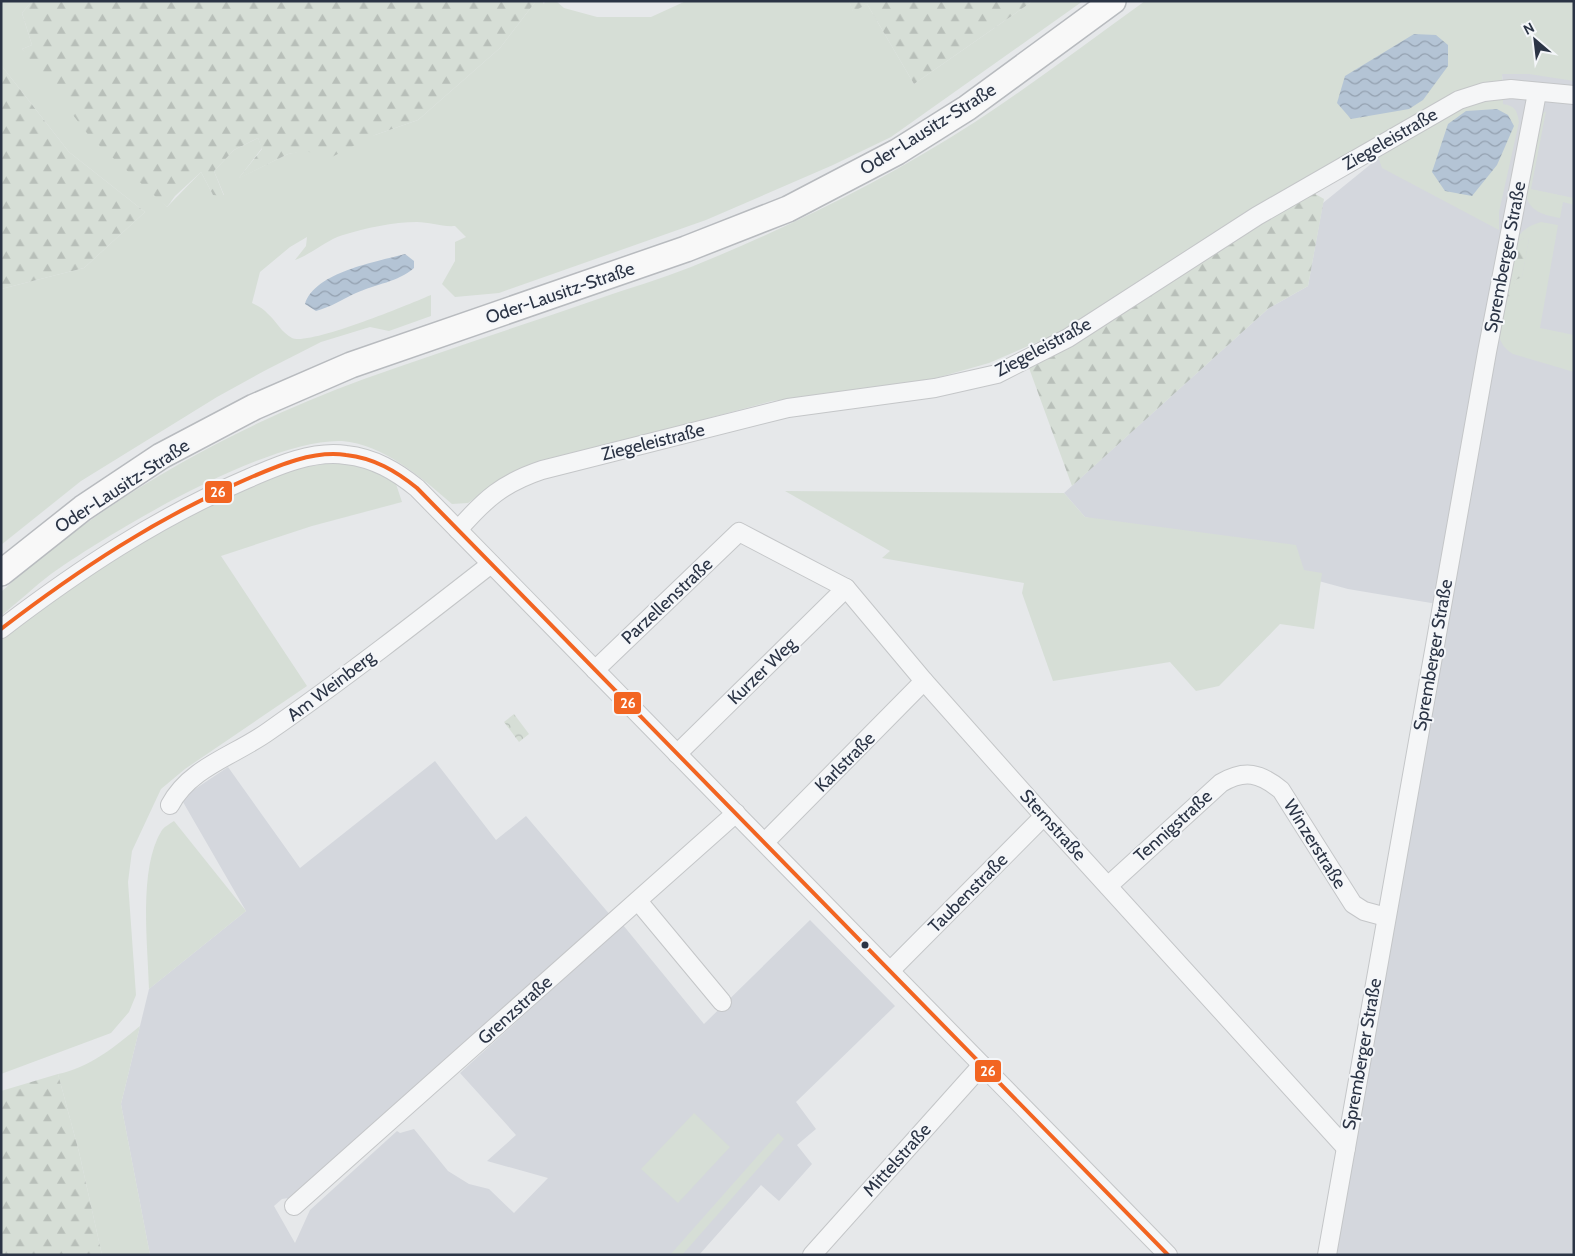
<svg xmlns="http://www.w3.org/2000/svg" width="1575" height="1256" font-family="Cabin,sans-serif">
	<style>
		.built { fill: #d4d7dd }
		.grass { fill: #d6ded6 }
		.forest { fill: url(#forest-firs) }
		.park { fill: url(#park-crowns) }
		.water { fill: url(#water-waves) }
		.lines { fill: none; stroke-linecap: round; stroke-linejoin: round }
		.minor-casing { stroke: #c4c6c8; stroke-width: 20 }
		.highway-casing { stroke: #b8bbbf; stroke-width: 28 }
		.minor { stroke: #f5f6f7; stroke-width: 18 }
		.highway { stroke: #f8f8f8; stroke-width: 25 }
		.bus-1-casing { stroke: #f4f6f9; stroke-width: 8 }
		.bus-1 { stroke: #f26522; stroke-width: 4 }
		.bus-dot { fill: #2b3445; stroke: #f4f6f9; stroke-width: 2 }
		.labels { text-anchor: middle; stroke-width: 4; stroke-linejoin: round; paint-order: stroke }
		.street-label { font-size: 18px; fill: #2b3445; stroke: #f4f6f9 }
		.line-badge { stroke: #f4f6f9; stroke-width: 2 }
		.badge-label { font-size: 14px; text-anchor: middle; font-weight: bold; fill: #fff }
	</style>
	<defs>
		<pattern id="forest-firs" width="22" height="20" patternUnits="userSpaceOnUse" patternTransform="scale(1.25)"><rect width="22" height="20" fill="#d6ded6"/><path d="M5 1l3.5 6h-7zM16 11l3.5 6h-7z" fill="#b8bfb9"/></pattern>
		<pattern id="park-crowns" width="20" height="18" patternUnits="userSpaceOnUse" patternTransform="scale(1.25)"><rect width="20" height="18" fill="#d6ded6"/><path d="M2 6a3 3 0 1 1 6 0M12 15a3 3 0 1 1 6 0" fill="none" stroke="#b8bfb9"/></pattern>
		<pattern id="water-waves" width="16" height="10" patternUnits="userSpaceOnUse" patternTransform="scale(1.25)"><rect width="16" height="10" fill="#b4c4d5"/><path d="M0 5q4-4 8 0t8 0" fill="none" stroke="#93a0af"/></pattern>
	</defs>
	<rect width="100%" height="100%" fill="#e6e8ea"/>
	<g class="built">
		<path d="M 1574,1 L 1574,1255 L 1333,1255 L 1449,606 L 1348,589 L 1085,517 L 1064,493 L 1269,308 L 1308,286 L 1323,203 L 1435,112 L 1503,90 L 1502,74 Z"/>
		<path d="M 435,761 L 496,840 L 526,816 L 611,916 L 300,1196 L 282,1199 L 274,1206 L 295,1243 L 310,1210 L 397,1131 L 400,1133 L 414,1129 L 448,1171 L 469,1184 L 489,1189 L 514,1213 L 548,1178 L 487,1161 L 516,1135 L 460,1073 L 623,925 L 704,1024 L 810,920 L 895,1006 L 796,1102 L 816,1129 L 797,1145 L 812,1164 L 779,1201 L 761,1185 L 699,1255 L 150,1255 L 121,1104 L 149,989 L 246,911 L 183,802 L 186,795 L 228,767 L 300,868 Z"/>
	</g>
	<g class="grass">
		<path d="M 1,1 L 32,1 L 22,13 L 32,45 L 22,49 L 167,207 L 201,172 L 213,195 L 224,195 L 214,171 L 234,150 L 258,138 L 262,148 L 239,178 L 288,154 L 375,135 L 418,120 L 500,48 L 536,1 L 542,1 L 544,4 L 545,1 L 556,1 L 564,8 L 597,17 L 651,17 L 686,1 L 849,1 L 853,11 L 867,4 L 914,84 L 1033,1 L 1083,1 L 891,137 L 833,165 L 706,220 L 499,293 L 455,297 L 442,284 L 455,261 L 455,242 L 466,237 L 455,226 C 442,227 429,222 417,222 C 393,222 366,228 343,235 C 326,240 312,254 295,260 L 306,246 L 307,237 L 290,247 L 260,272 L 252,303 C 258,306 264,309 268,314 C 277,322 281,332 292,338 C 309,346 410,304 431,295 L 431,316 L 389,331 L 370,327 L 321,342 L 266,370 L 217,397 L 81,481 L 1,545 L 1,289 L 84,268 L 145,212 L 69,152 L 1,65 Z"/>
		<path d="M 1145,1 L 1574,1 L 1574,81 L 1529,74 L 1502,74 L 1503,104 C 1515,106 1517,110 1519,122 L 1499,212 L 1499,230 L 1382,168 L 1376,151 L 1424,118 L 1056,334 L 989,363 L 929,380 L 772,401 L 544,462 L 502,479 L 468,503 L 452,504 C 422,478 383,444 342,441 C 268,438 112,531 51,574 C 34,587 18,602 1,616 L 1,592 C 105,497 233,427 364,379 C 442,351 520,326 598,299 C 629,288 661,279 691,267 C 790,227 885,180 975,122 C 1033,84 1088,42 1145,1 Z"/>
		<path d="M 1546,111 L 1531,189 L 1574,198 L 1574,205 L 1563,202 L 1560,218 C 1544,215 1529,212 1526,194 L 1542,114 Z"/>
		<path d="M 1541,222 L 1558,225 L 1540,328 L 1574,335 L 1574,372 L 1513,354 C 1487,339 1501,306 1514,286 L 1512,281 L 1522,277 L 1529,238 L 1524,238 L 1513,245 C 1520,232 1527,226 1541,222 Z"/>
		<path d="M 343,461 L 363,465 L 395,481 L 402,502 L 312,526 L 221,556 L 307,686 L 185,769 L 161,789 L 132,851 L 128,882 L 136,995 L 129,1012 L 111,1033 L 1,1074 L 1,637 L 83,579 L 182,517 L 262,480 L 293,469 Z"/>
		<path d="M 785,491 L 1064,493 L 1085,517 L 1296,545 L 1304,570 L 1322,573 L 1314,629 L 1280,624 L 1219,686 L 1196,691 L 1170,662 L 1053,681 L 1022,593 L 1024,583 L 882,558 L 890,551 Z"/>
		<path d="M 174,821 L 246,911 L 149,989 C 148,944 138,868 162,830 C 165,826 170,824 174,821 Z"/>
		<path d="M 140,1026 L 121,1104 L 150,1255 L 102,1255 L 79,1152 L 58,1074 C 89,1068 116,1046 140,1026 Z"/>
		<path d="M 694,1113 L 730,1147 L 678,1203 L 641,1169 Z"/>
		<path d="M 778,1133 L 784,1139 L 682,1255 L 670,1255 Z"/>
	</g>
	<g class="forest">
		<path d="M 32,1 L 536,1 L 500,48 L 418,120 L 375,135 L 326,160 L 307,151 L 288,154 L 238,179 L 262,149 L 258,138 L 234,150 L 214,171 L 224,196 L 213,195 L 201,172 L 175,196 L 167,207 L 90,137 L 22,49 L 32,45 L 22,13 Z"/>
		<path d="M 849,1 L 1033,1 L 914,84 L 867,4 L 853,12 Z"/>
		<path d="M 1,65 L 69,152 L 145,212 L 84,268 L 1,289 Z"/>
		<path d="M 1310,191 L 1324,199 L 1308,286 L 1269,308 L 1072,486 L 1029,368 C 1127,316 1216,250 1310,191 Z"/>
		<path d="M 1524,238 L 1529,238 L 1522,277 L 1513,281 L 1518,291 L 1515,301 L 1507,307 L 1503,303 L 1513,245 Z"/>
		<path d="M 58,1074 L 79,1152 L 102,1255 L 1,1255 L 1,1091 Z"/>
	</g>
	<path class="park" d="M 514,714 L 529,734 L 519,742 L 504,722 Z"/>
	<g class="water">
		<path d="M 1414,34 L 1436,35 L 1448,45 L 1448,66 L 1423,100 L 1409,109 L 1351,119 L 1337,103 L 1345,76 Z"/>
		<path d="M 1497,109 L 1508,115 L 1514,126 L 1497,165 L 1472,196 L 1445,191 L 1432,172 L 1448,124 L 1466,111 Z"/>
		<path d="M 405,254 L 414,261 L 414,268 C 398,282 376,284 356,293 C 343,299 331,307 316,311 L 305,304 C 315,272 376,262 405,254 Z"/>
	</g>
	<g class="lines">
		<defs>
			<g id="minor">
				<path d="M 458,530 C 485,499 503,483 542,470 L 788,408 L 935,388 L 997,374 L 1068,338 L 1257,216 L 1459,100 L 1484,92 L 1511,89 L 1574,95"/>
				<path d="M 1,629 C 78,570 158,517 247,479 C 277,466 313,450 346,455 C 374,458 396,471 417,488 L 1168,1255"/>
				<path d="M 595,670 L 739,532 L 846,588 L 924,681 L 1044,816 L 1346,1148"/>
				<path d="M 677,754 L 846,588"/>
				<path d="M 170,805 C 190,767 236,755 269,731 C 345,678 418,621 491,564"/>
				<path d="M 765,842 L 924,681"/>
				<path d="M 1108,886 L 1221,783 C 1245,769 1260,773 1281,790 L 1353,904 L 1364,911 L 1386,917"/>
				<path d="M 638,901 L 722,1002"/>
				<path d="M 891,970 L 1044,816"/>
				<path d="M 294,1206 L 736,813"/>
				<path d="M 812,1255 L 982,1065"/>
				<path d="M 1327,1255 L 1487,352 L 1537,93"/>
			</g>
			<path id="highway" d="M 1,573 L 83,508 L 161,456 L 254,407 L 351,365 L 686,249 L 788,209 L 897,152 L 967,108 L 1113,1"/>
		</defs>
		<use href="#minor" class="minor-casing"/>
		<use href="#highway" class="highway-casing"/>
		<use href="#minor" class="minor"/>
		<use href="#highway" class="highway"/>
		<defs>
			<path id="bus-1" d="M 1,629 C 78,570 158,517 247,479 C 277,466 313,450 346,455 C 374,458 396,471 417,488 L 1168,1255"/>
		</defs>
		<use href="#bus-1" class="bus-1-casing"/>
		<use href="#bus-1" class="bus-1"/>
	</g>
	<circle class="bus-dot" cx="865" cy="945" r="4.5"/>
	<g class="labels">
		<g class="street-label">
			<text transform="translate(928 129) rotate(-32)" y="6">Oder-Lausitz-Straße</text>
			<text transform="translate(1390 139) rotate(-30)" y="6">Ziegeleistraße</text>
			<text transform="translate(1505 257) rotate(-79)" y="6">Spremberger Straße</text>
			<text transform="translate(560 293) rotate(-19)" y="6">Oder-Lausitz-Straße</text>
			<text transform="translate(1043 347) rotate(-28)" y="6">Ziegeleistraße</text>
			<text transform="translate(653 442) rotate(-14)" y="6">Ziegeleistraße</text>
			<text transform="translate(122 486) rotate(-33)" y="6">Oder-Lausitz-Straße</text>
			<text transform="translate(667 601) rotate(-43)" y="6">Parzellenstraße</text>
			<text transform="translate(1433 655) rotate(-80)" y="6">Spremberger Straße</text>
			<text transform="translate(762 671) rotate(-44)" y="6">Kurzer Weg</text>
			<text transform="translate(331 686) rotate(-37)" y="6">Am Weinberg</text>
			<text transform="translate(845 762) rotate(-45)" y="6">Karlstraße</text>
			<text transform="translate(1053 825) rotate(48)" y="6">Sternstraße</text>
			<text transform="translate(1173 826) rotate(-42)" y="6">Tennigstraße</text>
			<text transform="translate(1315 844) rotate(58)" y="6">Winzerstraße</text>
			<text transform="translate(968 893) rotate(-45)" y="6">Taubenstraße</text>
			<text transform="translate(515 1010) rotate(-42)" y="6">Grenzstraße</text>
			<text transform="translate(1362 1054) rotate(-80)" y="6">Spremberger Straße</text>
			<text transform="translate(897 1160) rotate(-48)" y="6">Mittelstraße</text>
		</g>
	</g>
	<g class="line-badge">
		<rect x="204" y="480" width="29" height="24" rx="5" fill="#f26522"/>
		<rect x="613" y="691" width="29" height="24" rx="5" fill="#f26522"/>
		<rect x="974" y="1059" width="28" height="24" rx="5" fill="#f26522"/>
	</g>
	<g class="badge-label">
		<text x="218" y="497">26</text>
		<text x="628" y="708">26</text>
		<text x="988" y="1076">26</text>
	</g>
	<rect width="1575" height="1256" fill="none" stroke="#2b3445" stroke-width="5"/>
	<g transform="translate(1535 40) rotate(332)" stroke="#f4f6f9" stroke-width="4" paint-order="stroke">
	<path d="M0-4L9 19L0 12L-9 19Z" fill="#2b3445"/>
	<text y="-8" font-size="14" font-weight="bold" text-anchor="middle" fill="#2b3445">N</text>
	</g>
</svg>
